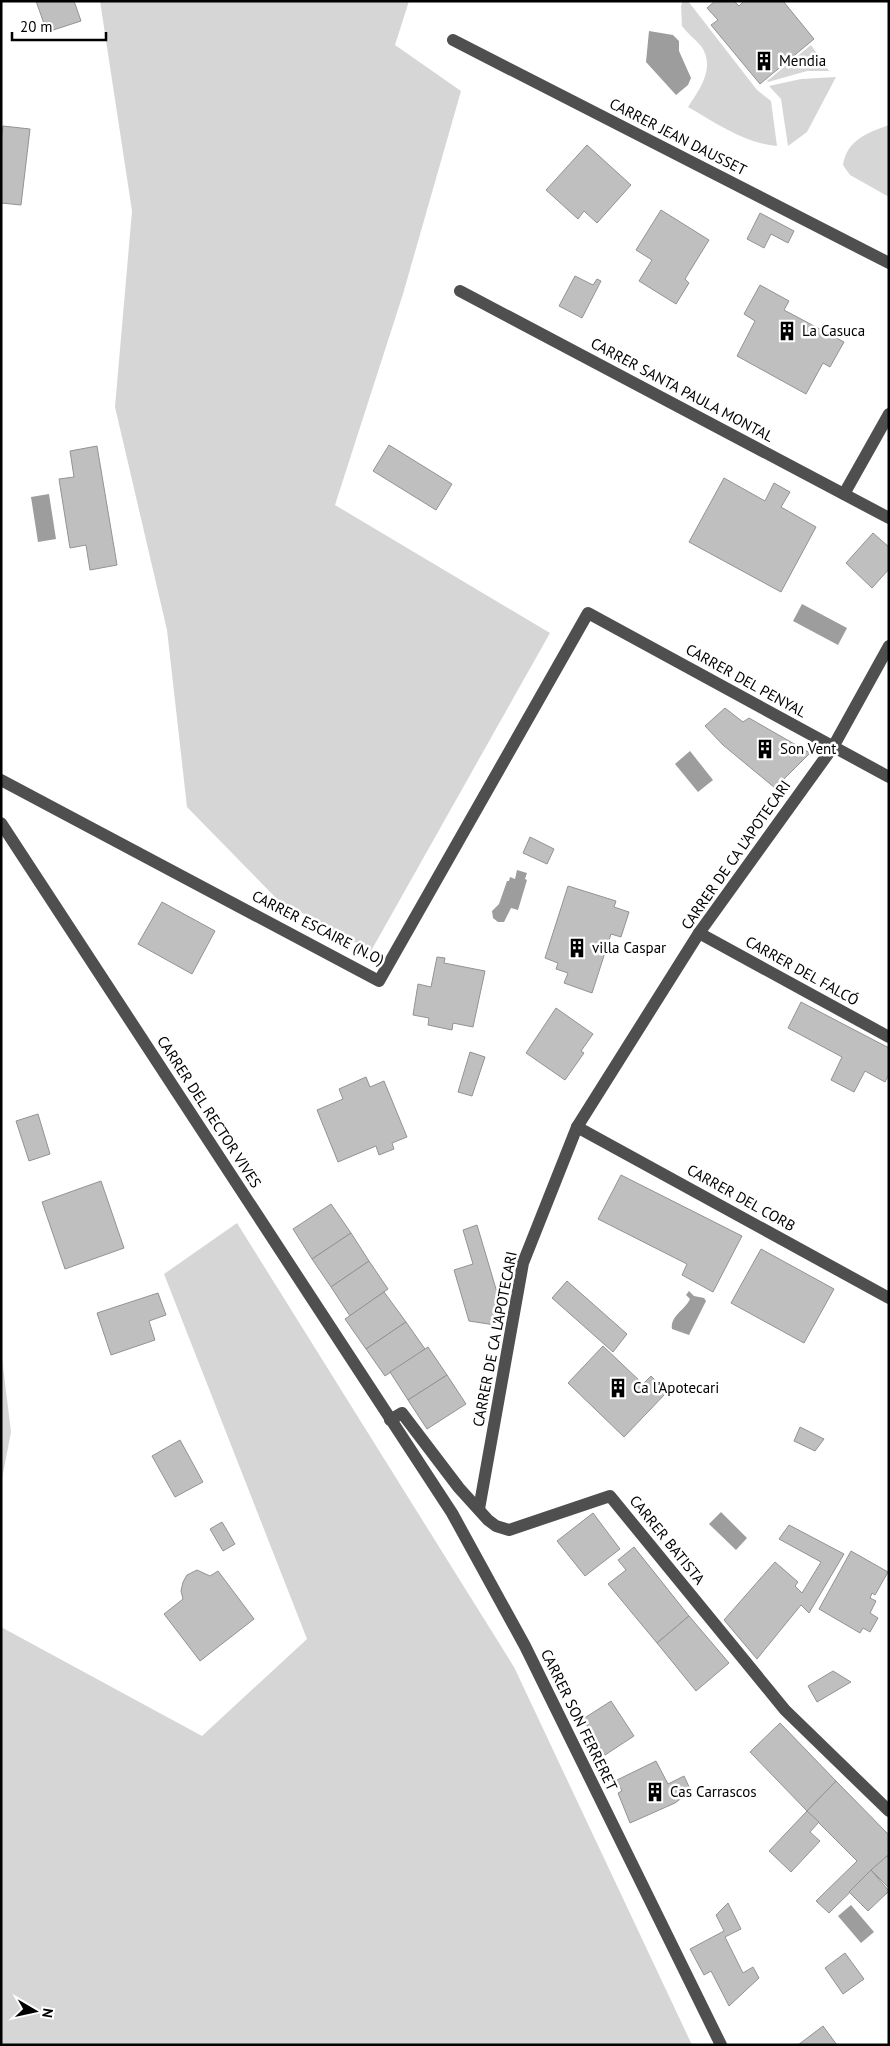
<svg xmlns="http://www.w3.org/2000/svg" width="890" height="2046" font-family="'PT Sans',sans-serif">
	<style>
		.green { fill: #d6d6d6 }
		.water { fill: #9d9d9d }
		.building { fill: #bfbfbf; stroke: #939393 }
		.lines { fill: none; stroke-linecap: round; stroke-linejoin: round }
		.minor { stroke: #4f4f4f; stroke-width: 12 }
		.labels { text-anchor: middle; stroke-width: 5; stroke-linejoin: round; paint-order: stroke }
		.poi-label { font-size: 15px; fill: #000; stroke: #fff; text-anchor: start }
		.street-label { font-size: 15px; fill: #000; stroke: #fff }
	</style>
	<rect width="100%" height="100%" fill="#fff"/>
	<g class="green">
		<path d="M 100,1 L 409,1 L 395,45 L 461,91 L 403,294 L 335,505 L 550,633 L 371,951 L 277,899 L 187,807 L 167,630 L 115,407 L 132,211 Z"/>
		<path d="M 683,1 L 688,1 L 757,90 L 771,101 L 777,146 C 744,143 716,123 688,107 C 700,89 716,67 701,46 C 695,39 688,34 682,26 L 681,6 Z"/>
		<path d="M 811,45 L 829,71 L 807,71 L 768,82 L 767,81 Z"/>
		<path d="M 836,77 L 807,132 L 788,146 L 781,99 L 769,86 L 801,79 Z"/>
		<path d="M 889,125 L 889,197 L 850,175 L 843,165 C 847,140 867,133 889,125 Z"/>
		<path d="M 237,1223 L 514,1667 L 692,2045 L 1,2045 L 1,1627 L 202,1736 L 307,1639 L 164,1274 Z"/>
		<path d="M 1,1350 L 11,1432 L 1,1484 Z"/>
	</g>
	<g class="water">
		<path d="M 649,31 L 673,35 L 679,41 L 679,51 L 691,78 L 688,85 L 676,95 L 646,62 Z"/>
		<path d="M 49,494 L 56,539 L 38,542 L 31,497 Z"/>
		<path d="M 802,604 L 847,628 L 838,645 L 793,621 Z"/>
		<path d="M 690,751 L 713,780 L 698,792 L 675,764 Z"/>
		<path d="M 517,870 L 527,873 L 525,879 L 527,880 L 518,910 L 511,908 L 504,922 L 498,922 L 493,918 L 492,911 L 499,904 L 507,881 L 509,881 L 510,877 L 515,879 Z"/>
		<path d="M 689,1291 L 694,1296 L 704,1298 L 706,1301 L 689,1335 L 672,1329 C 670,1316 685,1310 690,1299 L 686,1295 Z"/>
		<path d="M 721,1512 L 747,1538 L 736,1550 L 709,1524 Z"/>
		<path d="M 851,1905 L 874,1932 L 861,1943 L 838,1916 Z"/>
	</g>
	<g class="building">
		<path d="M 36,1 L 74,1 L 81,21 L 47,32 Z"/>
		<path d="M 715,1 L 734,1 L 739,6 L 744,1 L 783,1 L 814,39 L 760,84 L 711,25 L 718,20 L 707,8 Z"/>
		<path d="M 3,126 L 30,129 L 21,205 L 1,203 L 1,141 Z"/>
		<path d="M 587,145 L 631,185 L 597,223 L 584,211 L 578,219 L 546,190 Z"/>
		<path d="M 661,210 L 709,240 L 685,279 L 689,283 L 676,304 L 639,281 L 652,260 L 636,250 Z"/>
		<path d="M 760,213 L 794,231 L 788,243 L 771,234 L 764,248 L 747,239 Z"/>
		<path d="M 575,276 L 593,285 L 597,279 L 601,281 L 582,318 L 559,306 Z"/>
		<path d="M 760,285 L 789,301 L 784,310 L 844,342 L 830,367 L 823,363 L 806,394 L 737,356 L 755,321 L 744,314 Z"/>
		<path d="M 389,445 L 452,484 L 436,510 L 373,471 Z"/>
		<path d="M 97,446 L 117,565 L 90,570 L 86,545 L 70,548 L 59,479 L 74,477 L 70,451 Z"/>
		<path d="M 724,478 L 765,501 L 774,483 L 790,492 L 781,507 L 816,527 L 781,592 L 689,542 Z"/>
		<path d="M 873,533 L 889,547 L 889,569 L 872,588 L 846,563 Z"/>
		<path d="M 725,708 L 743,722 L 749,718 L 810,753 L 775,788 L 723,745 L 705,726 Z"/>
		<path d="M 530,837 L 554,849 L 547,864 L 523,853 Z"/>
		<path d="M 568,886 L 616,901 L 614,907 L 629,912 L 621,937 L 611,934 L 592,993 L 564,983 L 568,973 L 556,969 L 558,963 L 545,958 Z"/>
		<path d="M 162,902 L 215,931 L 192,974 L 138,944 Z"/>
		<path d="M 437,957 L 445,958 L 444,963 L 485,971 L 473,1027 L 453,1023 L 452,1030 L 428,1025 L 429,1018 L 413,1015 L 418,984 L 431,987 Z"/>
		<path d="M 801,1002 L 889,1048 L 889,1074 L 885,1082 L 865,1071 L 854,1092 L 831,1080 L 842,1057 L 788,1028 Z"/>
		<path d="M 556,1008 L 593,1034 L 581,1051 L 584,1053 L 565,1080 L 526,1053 Z"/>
		<path d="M 470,1052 L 485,1057 L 472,1096 L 458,1092 Z"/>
		<path d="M 366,1077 L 370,1087 L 384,1081 L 407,1137 L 392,1143 L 394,1149 L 379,1155 L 376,1146 L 338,1162 L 317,1110 L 343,1099 L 339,1089 Z"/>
		<path d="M 38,1114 L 50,1154 L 29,1161 L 16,1121 Z"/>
		<path d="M 621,1175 L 742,1236 L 713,1292 L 682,1275 L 687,1264 L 598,1219 Z"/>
		<path d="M 101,1181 L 124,1248 L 65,1269 L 42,1202 Z"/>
		<path d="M 331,1204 L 351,1233 L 312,1259 L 293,1229 Z"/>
		<path d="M 477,1225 L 499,1299 L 495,1325 L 469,1321 L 454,1270 L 473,1264 L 463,1230 Z"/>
		<path d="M 351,1233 L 369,1261 L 331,1287 L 312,1259 Z"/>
		<path d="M 761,1249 L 834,1289 L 804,1343 L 731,1303 Z"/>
		<path d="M 369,1261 L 388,1289 L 350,1316 L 331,1287 Z"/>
		<path d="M 567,1281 L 627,1334 L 613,1352 L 552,1298 Z"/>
		<path d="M 384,1292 L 406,1322 L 366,1349 L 345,1319 Z"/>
		<path d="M 158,1293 L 166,1315 L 149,1321 L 155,1340 L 111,1355 L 97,1313 Z"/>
		<path d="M 406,1322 L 425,1349 L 385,1376 L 366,1349 Z"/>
		<path d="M 603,1346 L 643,1384 L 651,1376 L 667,1392 L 624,1437 L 568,1383 Z"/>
		<path d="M 428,1347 L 447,1375 L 408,1400 L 390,1372 Z"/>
		<path d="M 447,1375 L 466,1404 L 427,1429 L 408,1400 Z"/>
		<path d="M 800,1427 L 824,1439 L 815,1451 L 794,1441 Z"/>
		<path d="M 180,1440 L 203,1482 L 175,1497 L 152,1456 Z"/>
		<path d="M 593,1513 L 620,1549 L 585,1576 L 557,1541 Z"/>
		<path d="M 222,1522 L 235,1544 L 223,1551 L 210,1529 Z"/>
		<path d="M 789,1525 L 844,1554 L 809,1613 L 801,1605 L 757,1659 L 724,1620 L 775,1562 L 798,1582 L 795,1586 L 802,1593 L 821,1562 L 779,1539 Z"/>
		<path d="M 634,1547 L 689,1616 L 657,1643 L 608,1584 L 626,1570 L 618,1560 Z"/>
		<path d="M 851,1551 L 888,1572 L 875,1595 L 872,1593 L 870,1598 L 876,1601 L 870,1613 L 878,1618 L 870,1632 L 863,1628 L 860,1633 L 819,1609 Z"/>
		<path d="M 197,1570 L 210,1576 L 218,1571 L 254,1619 L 200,1661 L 164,1614 L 183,1599 L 181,1591 L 183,1582 L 187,1575 Z"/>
		<path d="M 689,1616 L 729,1663 L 696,1691 L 657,1643 Z"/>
		<path d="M 833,1671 L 851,1682 L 817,1702 L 808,1686 Z"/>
		<path d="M 611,1701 L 634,1736 L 605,1755 L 583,1719 Z"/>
		<path d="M 780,1723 L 836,1781 L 807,1811 L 750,1752 Z"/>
		<path d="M 656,1761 L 668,1784 L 684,1776 L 691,1791 L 675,1803 L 630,1823 L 618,1793 L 622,1791 L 617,1780 Z"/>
		<path d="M 836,1781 L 889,1835 L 889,1854 L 829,1913 L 816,1901 L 857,1861 L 807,1811 Z"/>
		<path d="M 807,1811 L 819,1822 L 810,1832 L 820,1841 L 791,1872 L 769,1851 Z"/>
		<path d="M 887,1856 L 889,1858 L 889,1888 L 871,1870 Z"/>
		<path d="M 871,1870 L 889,1891 L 868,1911 L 849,1892 Z"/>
		<path d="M 728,1903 L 741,1929 L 725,1937 L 743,1973 L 753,1967 L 759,1978 L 729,2006 L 711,1971 L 704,1975 L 690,1949 L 724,1931 L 716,1915 Z"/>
		<path d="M 845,1953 L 864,1979 L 843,1994 L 825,1968 Z"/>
		<path d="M 823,2026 L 837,2045 L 798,2045 Z"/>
	</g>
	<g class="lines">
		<g class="minor">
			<path d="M 453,40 L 889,263"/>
			<path d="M 460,291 L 889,518"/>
			<path d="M 844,494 L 889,414"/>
			<path d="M 1,780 L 379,981 L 588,613 L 889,777"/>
			<path d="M 1,823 L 452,1513 L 525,1646 L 721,2045"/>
			<path d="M 699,933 L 889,1037"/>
			<path d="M 577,1127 L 889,1298"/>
			<path d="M 390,1420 L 402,1413 L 459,1488 L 488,1520 L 496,1526 L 509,1530 L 610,1496 L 785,1710 L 889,1811"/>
			<path d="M 479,1509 L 523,1263 L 577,1127 L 699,933 L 833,747 L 889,646"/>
		</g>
	</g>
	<defs>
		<symbol id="building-bare" viewBox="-9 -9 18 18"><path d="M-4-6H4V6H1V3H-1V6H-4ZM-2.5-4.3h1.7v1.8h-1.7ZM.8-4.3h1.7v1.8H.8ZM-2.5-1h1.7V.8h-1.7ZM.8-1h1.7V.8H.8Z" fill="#000" stroke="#fff" stroke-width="2.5" paint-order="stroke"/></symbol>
	</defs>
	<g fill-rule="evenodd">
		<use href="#building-bare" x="750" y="47" width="28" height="28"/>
		<use href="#building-bare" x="773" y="317" width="28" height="28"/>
		<use href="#building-bare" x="751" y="735" width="28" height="28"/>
		<use href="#building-bare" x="563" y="934" width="28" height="28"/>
		<use href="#building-bare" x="604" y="1374" width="28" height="28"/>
		<use href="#building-bare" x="641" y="1778" width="28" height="28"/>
	</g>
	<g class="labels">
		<g class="poi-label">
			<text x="779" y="66">Mendia</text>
			<text x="802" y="336">La Casuca</text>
			<text x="780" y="754">Son Vent</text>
			<text x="592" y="953">villa Caspar</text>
			<text x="633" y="1393">Ca l'Apotecari</text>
			<text x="670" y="1797">Cas Carrascos</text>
		</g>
		<g class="street-label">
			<text transform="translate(678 137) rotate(27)" y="5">CARRER JEAN DAUSSET</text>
			<text transform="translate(682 390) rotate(28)" y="5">CARRER SANTA PAULA MONTAL</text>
			<text transform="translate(746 681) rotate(29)" y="5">CARRER DEL PENYAL</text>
			<text transform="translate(736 855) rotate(-55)" y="5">CARRER DE CA L'APOTECARI</text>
			<text transform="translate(318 928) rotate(27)" y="5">CARRER ESCAIRE (N.O)</text>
			<text transform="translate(802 971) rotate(29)" y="5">CARRER DEL FALCÓ</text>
			<text transform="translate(209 1112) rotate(57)" y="5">CARRER DEL RECTOR VIVES</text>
			<text transform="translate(741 1198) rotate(29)" y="5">CARRER DEL CORB</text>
			<text transform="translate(495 1339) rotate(-79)" y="5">CARRER DE CA L'APOTECARI</text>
			<text transform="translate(667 1540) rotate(51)" y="5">CARRER BATISTA</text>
			<text transform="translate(579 1720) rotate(64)" y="5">CARRER SON FERRERET</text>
		</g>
	</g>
	<rect width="890" height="2046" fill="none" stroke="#000000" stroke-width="5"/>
	<g transform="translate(35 2011) rotate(99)" stroke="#ffffff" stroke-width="4" paint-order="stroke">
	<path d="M0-4L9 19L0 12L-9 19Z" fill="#000000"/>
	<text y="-8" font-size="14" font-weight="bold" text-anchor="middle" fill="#000000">N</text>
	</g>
	<path d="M12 32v8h94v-8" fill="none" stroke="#000000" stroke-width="2.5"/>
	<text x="20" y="32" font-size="15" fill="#000000" stroke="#ffffff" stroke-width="4" paint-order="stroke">20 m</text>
</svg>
